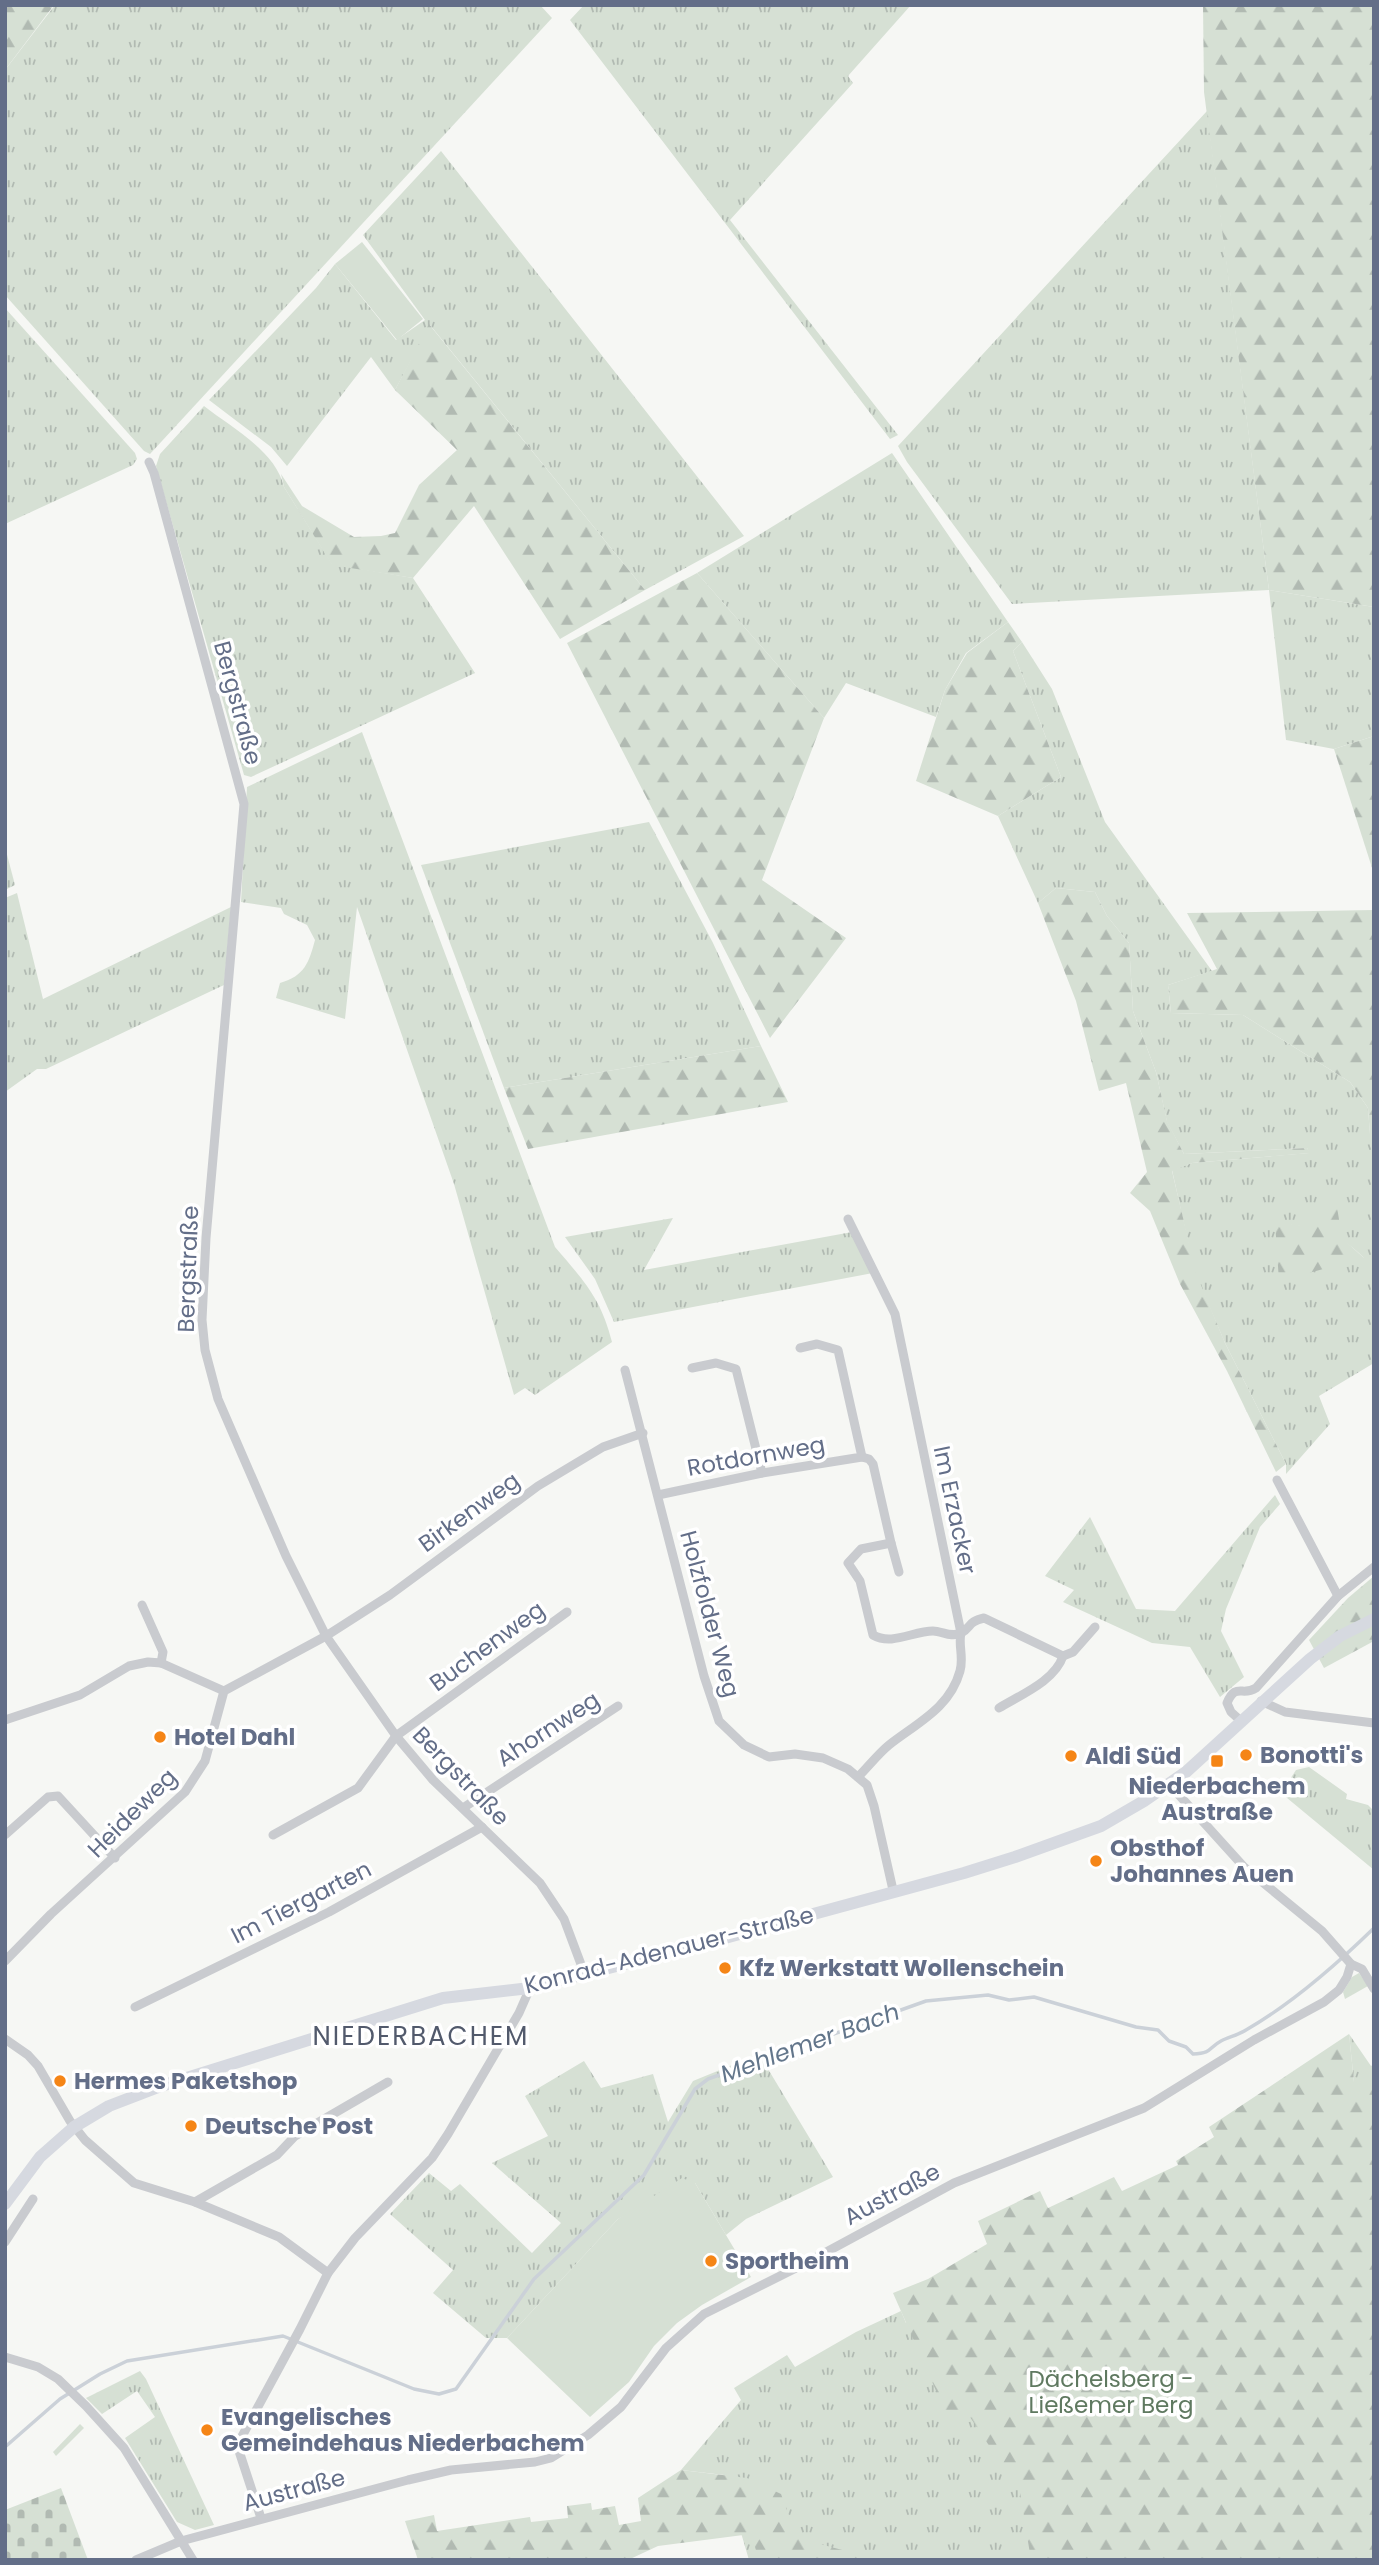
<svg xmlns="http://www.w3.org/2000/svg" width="1379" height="2565" font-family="Poppins,sans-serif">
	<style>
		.grass { fill: url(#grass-tufts); fill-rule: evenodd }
		.forest { fill: url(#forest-firs) }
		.cemetery { fill: url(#cemetery-stones) }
		.garden { fill: #d6e0d4 }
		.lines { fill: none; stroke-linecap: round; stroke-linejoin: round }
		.stream { stroke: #cbd1d8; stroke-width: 3.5 }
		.minor { stroke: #c9cbcf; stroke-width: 9 }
		.secondary { stroke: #d6d9e0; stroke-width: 12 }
		.poi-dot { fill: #f58516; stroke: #fff; stroke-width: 2.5 }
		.labels { text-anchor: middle; stroke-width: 7; stroke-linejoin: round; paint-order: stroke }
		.street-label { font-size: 23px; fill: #636e88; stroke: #fff }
		.poi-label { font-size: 23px; font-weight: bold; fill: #636e88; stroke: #fff; text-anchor: start }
		.park-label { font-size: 23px; fill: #5f7960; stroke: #fff }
		.water-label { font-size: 24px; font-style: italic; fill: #63768b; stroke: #fff }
		.quarter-label { font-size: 26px; letter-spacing: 2px; fill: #525a6c; stroke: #fff }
	</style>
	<defs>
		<pattern id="grass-tufts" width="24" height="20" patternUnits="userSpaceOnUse" patternTransform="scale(1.75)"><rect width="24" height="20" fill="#d6e0d4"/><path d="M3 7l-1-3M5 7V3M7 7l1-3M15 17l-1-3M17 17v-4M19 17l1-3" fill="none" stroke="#b1bab2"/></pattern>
		<pattern id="forest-firs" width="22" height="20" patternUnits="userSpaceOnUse" patternTransform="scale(1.75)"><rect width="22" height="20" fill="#d6e0d4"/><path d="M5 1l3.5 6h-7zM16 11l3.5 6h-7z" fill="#b1bab2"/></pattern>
		<pattern id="cemetery-stones" width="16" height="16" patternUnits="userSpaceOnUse" patternTransform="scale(1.75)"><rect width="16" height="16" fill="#d6e0d4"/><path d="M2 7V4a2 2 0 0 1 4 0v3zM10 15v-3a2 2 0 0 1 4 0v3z" fill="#b1bab2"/></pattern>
	</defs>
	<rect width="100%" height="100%" fill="#f6f7f4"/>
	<g class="grass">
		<path d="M 55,5 L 540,5 L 552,18 L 150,454 L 144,451 L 5,295 L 5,70 Z"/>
		<path d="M 584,5 L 911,5 L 848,76 L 853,83 L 730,220 L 898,435 L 890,439 L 570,20 Z"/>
		<path d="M 1207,111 L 1269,590 L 1374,607 L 1374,736 L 1334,749 L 1286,740 L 1269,590 L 1012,604 L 907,462 L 898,446 Z"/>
		<path d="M 441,151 L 744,536 L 645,590 L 430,325 L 395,390 L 371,357 L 287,466 L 271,447 L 209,400 L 316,288 L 335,264 L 396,340 L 425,320 L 363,235 Z"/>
		<path d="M 5,308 L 135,453 L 137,459 L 133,465 L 5,524 Z"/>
		<path d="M 204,406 C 232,428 276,451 284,487 L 332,564 L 413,578 L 475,673 L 251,777 L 244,775 L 156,466 L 160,454 Z"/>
		<path d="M 892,453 L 1008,622 L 966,653 L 945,690 L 936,717 L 846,683 L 824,718 L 697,573 Z"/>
		<path d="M 1022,642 L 1052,689 L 1105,822 L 1212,971 L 1168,985 L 1171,1013 L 1243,1015 L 1350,1082 L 1368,1108 L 1370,1134 L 1374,1133 L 1374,1363 L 1319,1396 L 1330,1424 L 1286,1474 L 1286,1464 L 1225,1343 L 1195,1273 L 1172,1170 L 1192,1163 L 1309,1153 L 1307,1148 L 1184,1154 L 1167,1122 L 1156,1072 L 1133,1011 L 1129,943 L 1107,916 L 1095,892 L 1056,888 L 1038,903 L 998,816 L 1061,777 L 1013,651 ZM 1275,1223 C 1313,1227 1335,1229 1364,1258 Z"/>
		<path d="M 362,732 L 555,1247 C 584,1281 601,1298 612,1342 L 535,1395 L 525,1388 L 514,1395 L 454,1184 L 357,907 L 345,1019 L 276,998 L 280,983 C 305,976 309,962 315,940 L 307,925 L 284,914 L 281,908 L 241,902 L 247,787 Z"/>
		<path d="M 649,822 L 713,943 L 761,1046 L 504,1088 L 421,865 Z"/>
		<path d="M 5,847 L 15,885 L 5,890 Z"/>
		<path d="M 17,893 L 43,999 L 231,907 L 224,985 L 46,1069 L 37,1069 L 5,1092 L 5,898 Z"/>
		<path d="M 673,1218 L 644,1270 L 852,1232 L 873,1273 L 614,1322 L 595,1279 L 565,1237 Z"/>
		<path d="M 1275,1495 L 1280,1504 L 1260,1527 L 1226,1609 L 1221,1631 L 1244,1677 L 1220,1697 L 1190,1647 L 1152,1643 L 1063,1602 L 1074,1590 L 1045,1576 L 1090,1517 L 1136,1609 L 1175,1611 Z"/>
		<path d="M 1309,1767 L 1347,1794 L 1346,1799 L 1368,1805 L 1374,1811 L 1374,1870 L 1281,1793 L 1296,1770 Z"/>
		<path d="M 1359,1973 L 1368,1986 L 1345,1999 L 1343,1992 L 1352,1977 Z"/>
		<path d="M 1349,2034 L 1371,2066 L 1374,2064 L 1374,2560 L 749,2560 L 724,2475 L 681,2470 L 741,2400 L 734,2388 L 787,2355 L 795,2367 L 856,2332 L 901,2311 L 906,2323 L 1367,2082 L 1354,2082 Z"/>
		<path d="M 759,2054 L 833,2177 L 746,2219 L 726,2235 L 695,2183 L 618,2219 L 507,2338 L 486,2338 L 433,2293 L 453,2270 L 390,2214 L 429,2173 L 451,2191 L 460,2184 L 532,2253 L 561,2223 L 492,2163 L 548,2136 L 525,2096 L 584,2061 L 601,2088 L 653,2074 L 668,2122 L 693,2081 Z"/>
		<path d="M 140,2371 L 146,2379 L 214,2525 L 195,2530 L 177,2522 L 125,2438 L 155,2417 L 137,2391 L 102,2414 L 86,2398 Z"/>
	</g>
	<g class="forest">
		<path d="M 5,5 L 54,5 L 5,70 Z"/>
		<path d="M 1203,5 L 1374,5 L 1374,607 L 1269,590 L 1204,92 Z"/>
		<path d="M 429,324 L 437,334 L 645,590 L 560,639 L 474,506 L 413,578 L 332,565 L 284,487 L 281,474 L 302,506 L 354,537 L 381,536 L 395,533 L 419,485 L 457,450 L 395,390 Z"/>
		<path d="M 697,573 L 824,718 L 762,880 L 846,938 L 770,1038 L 567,643 Z"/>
		<path d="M 1008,622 L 1022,642 L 1013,651 L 1061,777 L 998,816 L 916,781 L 945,690 L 967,653 Z"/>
		<path d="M 1374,736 L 1374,874 L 1334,749 Z"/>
		<path d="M 1056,888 L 1095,892 L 1107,916 L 1129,943 L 1133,1011 L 1156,1072 L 1167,1121 L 1184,1154 L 1307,1148 L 1310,1153 L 1192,1163 L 1172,1171 L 1196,1273 L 1225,1343 L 1286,1464 L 1276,1472 L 1227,1371 L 1180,1284 L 1150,1211 L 1130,1193 L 1147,1172 L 1126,1083 L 1099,1091 L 1076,1001 L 1038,903 Z"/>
		<path d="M 1374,910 L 1374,1133 L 1370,1135 L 1368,1108 L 1350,1082 L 1243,1015 L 1171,1013 L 1168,985 L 1217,969 L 1187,913 Z"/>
		<path d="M 761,1046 L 788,1102 L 528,1149 L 504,1088 Z"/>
		<path d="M 1327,1201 L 1336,1201 L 1342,1238 L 1364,1258 L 1279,1281 L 1275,1222 L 1313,1227 Z"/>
		<path d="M 1374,1576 L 1374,1641 L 1324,1668 L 1309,1640 L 1348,1598 Z"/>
		<path d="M 1349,2034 L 1354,2082 L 1374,2082 L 1374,2557 L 1371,2560 L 1031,2560 L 1020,2492 L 964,2408 L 948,2418 L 893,2293 L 928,2279 L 987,2244 L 978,2221 L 1040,2191 L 1048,2208 L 1114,2177 L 1122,2191 L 1178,2165 L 1176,2161 L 1214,2137 L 1209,2127 Z"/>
		<path d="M 681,2470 L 747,2478 L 781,2494 L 797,2538 L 880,2560 L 759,2560 L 751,2534 L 658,2546 L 628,2560 L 418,2560 L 405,2521 L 434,2515 L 437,2531 L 530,2517 L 531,2522 L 568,2518 L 567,2506 L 591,2503 L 592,2510 L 615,2506 L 619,2525 L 641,2521 L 638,2498 Z"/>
	</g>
	<path class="cemetery" d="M 61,2488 L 88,2560 L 5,2560 L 5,2510 Z"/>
	<g class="garden">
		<path d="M 362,242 L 423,319 L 397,340 L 335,264 Z"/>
		<path d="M 682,2178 L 695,2183 L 751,2277 L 702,2305 L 677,2323 L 654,2346 L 629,2382 L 590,2417 L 507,2338 L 618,2219 Z"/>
		<path d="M 80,2424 L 84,2428 L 56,2456 L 53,2452 Z"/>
	</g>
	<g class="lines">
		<path class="stream" d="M 5,2447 L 60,2399 L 100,2374 L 127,2361 L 283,2336 L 414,2389 L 439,2394 L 456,2389 L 534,2279 L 644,2175 L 695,2089 L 708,2079 L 926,2001 L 988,1995 L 1009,2000 L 1034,1997 L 1136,2027 L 1158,2030 L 1169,2041 L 1186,2047 L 1193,2054 C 1213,2053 1208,2048 1221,2041 C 1229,2037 1238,2035 1246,2030 C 1293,2003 1335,1966 1374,1928"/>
		<g class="minor">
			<path d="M 149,462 L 154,473 L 244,804 L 206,1238 L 202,1320 L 205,1350 L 218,1399 L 286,1556 L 326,1636 L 396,1736 L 433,1780 L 540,1883 L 564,1919 L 585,1975"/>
			<path d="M 848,1219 L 895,1314 L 961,1633 C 958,1645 964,1657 960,1671 C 950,1708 917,1723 889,1745 C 878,1754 868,1767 858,1777"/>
			<path d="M 692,1368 L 716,1363 L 736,1369 L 762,1473"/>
			<path d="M 625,1370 L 704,1676 L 719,1721 L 744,1745 L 769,1757 L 795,1754 L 823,1758 L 848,1769 L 867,1785 L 874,1806 L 893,1890"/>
			<path d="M 862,1457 L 869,1459 L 873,1464 L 891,1543 L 861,1549 L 848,1563 L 860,1581 L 873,1635 C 892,1646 913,1631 933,1631 C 942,1631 951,1638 961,1633 C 972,1627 967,1622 984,1618 L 1063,1656 C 1055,1681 1020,1695 999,1708"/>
			<path d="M 1277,1480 L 1338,1596"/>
			<path d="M 658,1495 L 762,1473 L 862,1457 L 838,1350 L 817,1344 L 800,1348"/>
			<path d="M 891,1543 L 899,1572"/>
			<path d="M 142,1605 L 163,1652 L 161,1663"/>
			<path d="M 1063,1656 L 1073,1652 L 1095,1627"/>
			<path d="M 1261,1701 L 1285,1712 L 1374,1723"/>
			<path d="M 5,1720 L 80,1695 L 129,1666 L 148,1662 L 161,1663 L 224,1691"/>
			<path d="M 1241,1721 L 1231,1712 L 1227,1703 C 1236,1682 1242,1697 1256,1688 L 1338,1596 L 1374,1567"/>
			<path d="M 1169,1784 L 1244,1867 L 1322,1931 L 1351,1964 L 1362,1969 L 1374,1989"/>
			<path d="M 463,1808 L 618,1706"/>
			<path d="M 5,1835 L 48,1797 L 58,1796 L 115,1858"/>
			<path d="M 273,1835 L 358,1788 L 396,1736 L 567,1612"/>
			<path d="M 5,1961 L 51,1914 L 185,1792 L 205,1761 L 224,1691 L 326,1636 L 390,1595 L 538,1486 L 603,1447 L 643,1433"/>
			<path d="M 135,2007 L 329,1912 L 482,1827"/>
			<path d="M 5,2039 L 28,2055 L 38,2066 L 70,2121 L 85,2140 L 134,2183 L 195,2202 L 279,2237 L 328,2273"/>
			<path d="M 195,2202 L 277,2155 L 295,2136 L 388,2082"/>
			<path d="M 5,2242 L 33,2199"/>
			<path d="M 5,2357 L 38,2367 L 58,2379 L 86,2406 L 124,2448 L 193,2560"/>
			<path d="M 261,2518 L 239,2451 L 240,2440 L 300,2329 L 328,2273 L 355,2238 L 432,2158 L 448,2134 L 519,2013 L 530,1988"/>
			<path d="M 136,2560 L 181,2541 L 408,2480 L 451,2470 L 535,2462 L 551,2458 L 588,2435 L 621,2407 L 666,2348 L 704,2314 L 806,2263 L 954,2183 L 1144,2108 L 1254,2040 L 1324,2002 L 1339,1990 L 1347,1977 L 1351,1964"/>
		</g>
		<path class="secondary" d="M 5,2204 L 40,2157 L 74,2127 L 109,2106 L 161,2086 L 443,1998 L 530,1988 L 703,1944 L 964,1873 L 1015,1857 L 1101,1826 L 1144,1801 L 1186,1772 L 1310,1659 L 1340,1636 L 1374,1619"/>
	</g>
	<g class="poi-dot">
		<circle cx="160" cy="1737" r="7"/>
		<circle cx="1246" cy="1755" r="7"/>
		<circle cx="1071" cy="1756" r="7"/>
		<rect x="1210" y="1754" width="14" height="14" rx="3.5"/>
		<circle cx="1096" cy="1861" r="7"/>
		<circle cx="725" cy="1968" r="7"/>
		<circle cx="60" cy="2081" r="7"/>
		<circle cx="191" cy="2126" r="7"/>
		<circle cx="711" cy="2261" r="7"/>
		<circle cx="207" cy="2430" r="7"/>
	</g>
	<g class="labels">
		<g class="street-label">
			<text transform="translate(238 703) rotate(75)" y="8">Bergstraße</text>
			<text transform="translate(188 1269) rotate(-88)" y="8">Bergstraße</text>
			<text transform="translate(756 1456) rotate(-10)" y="8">Rotdornweg</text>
			<text transform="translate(955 1510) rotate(78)" y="8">Im Erzacker</text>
			<text transform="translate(469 1512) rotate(-36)" y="8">Birkenweg</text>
			<text transform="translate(710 1614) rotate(75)" y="8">Holzfolder Weg</text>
			<text transform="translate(487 1646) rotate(-36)" y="8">Buchenweg</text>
			<text transform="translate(548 1729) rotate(-33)" y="8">Ahornweg</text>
			<text transform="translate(461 1776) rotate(46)" y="8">Bergstraße</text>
			<text transform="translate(132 1813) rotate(-45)" y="8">Heideweg</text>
			<text transform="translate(301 1902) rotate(-27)" y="8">Im Tiergarten</text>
			<text transform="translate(669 1950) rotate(-14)" y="8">Konrad-Adenauer-Straße</text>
			<text transform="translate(892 2194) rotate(-28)" y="8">Austraße</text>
			<text transform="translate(294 2490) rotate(-15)" y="8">Austraße</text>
		</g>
		<g class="poi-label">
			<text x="174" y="1745">Hotel Dahl</text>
			<text x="1260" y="1763">Bonotti's</text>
			<text x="1085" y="1764">Aldi Süd</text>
			<text x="1217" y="1794" text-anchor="middle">Niederbachem<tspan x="1217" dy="26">Austraße</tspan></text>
			<text x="1110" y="1856">Obsthof<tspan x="1110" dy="26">Johannes Auen</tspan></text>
			<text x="739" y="1976">Kfz Werkstatt Wollenschein</text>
			<text x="74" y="2089">Hermes Paketshop</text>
			<text x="205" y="2134">Deutsche Post</text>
			<text x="725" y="2269">Sportheim</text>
			<text x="221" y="2425">Evangelisches<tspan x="221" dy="26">Gemeindehaus Niederbachem</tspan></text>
		</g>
		<g class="park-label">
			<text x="1111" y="2387">Dächelsberg -<tspan x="1111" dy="26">Ließemer Berg</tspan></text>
		</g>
		<g class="water-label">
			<text transform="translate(810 2043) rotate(-20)" y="8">Mehlemer Bach</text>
		</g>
		<g class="quarter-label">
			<text x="421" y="2045">NIEDERBACHEM</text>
		</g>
	</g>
	<rect width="1379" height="2565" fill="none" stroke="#636e88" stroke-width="14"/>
</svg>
